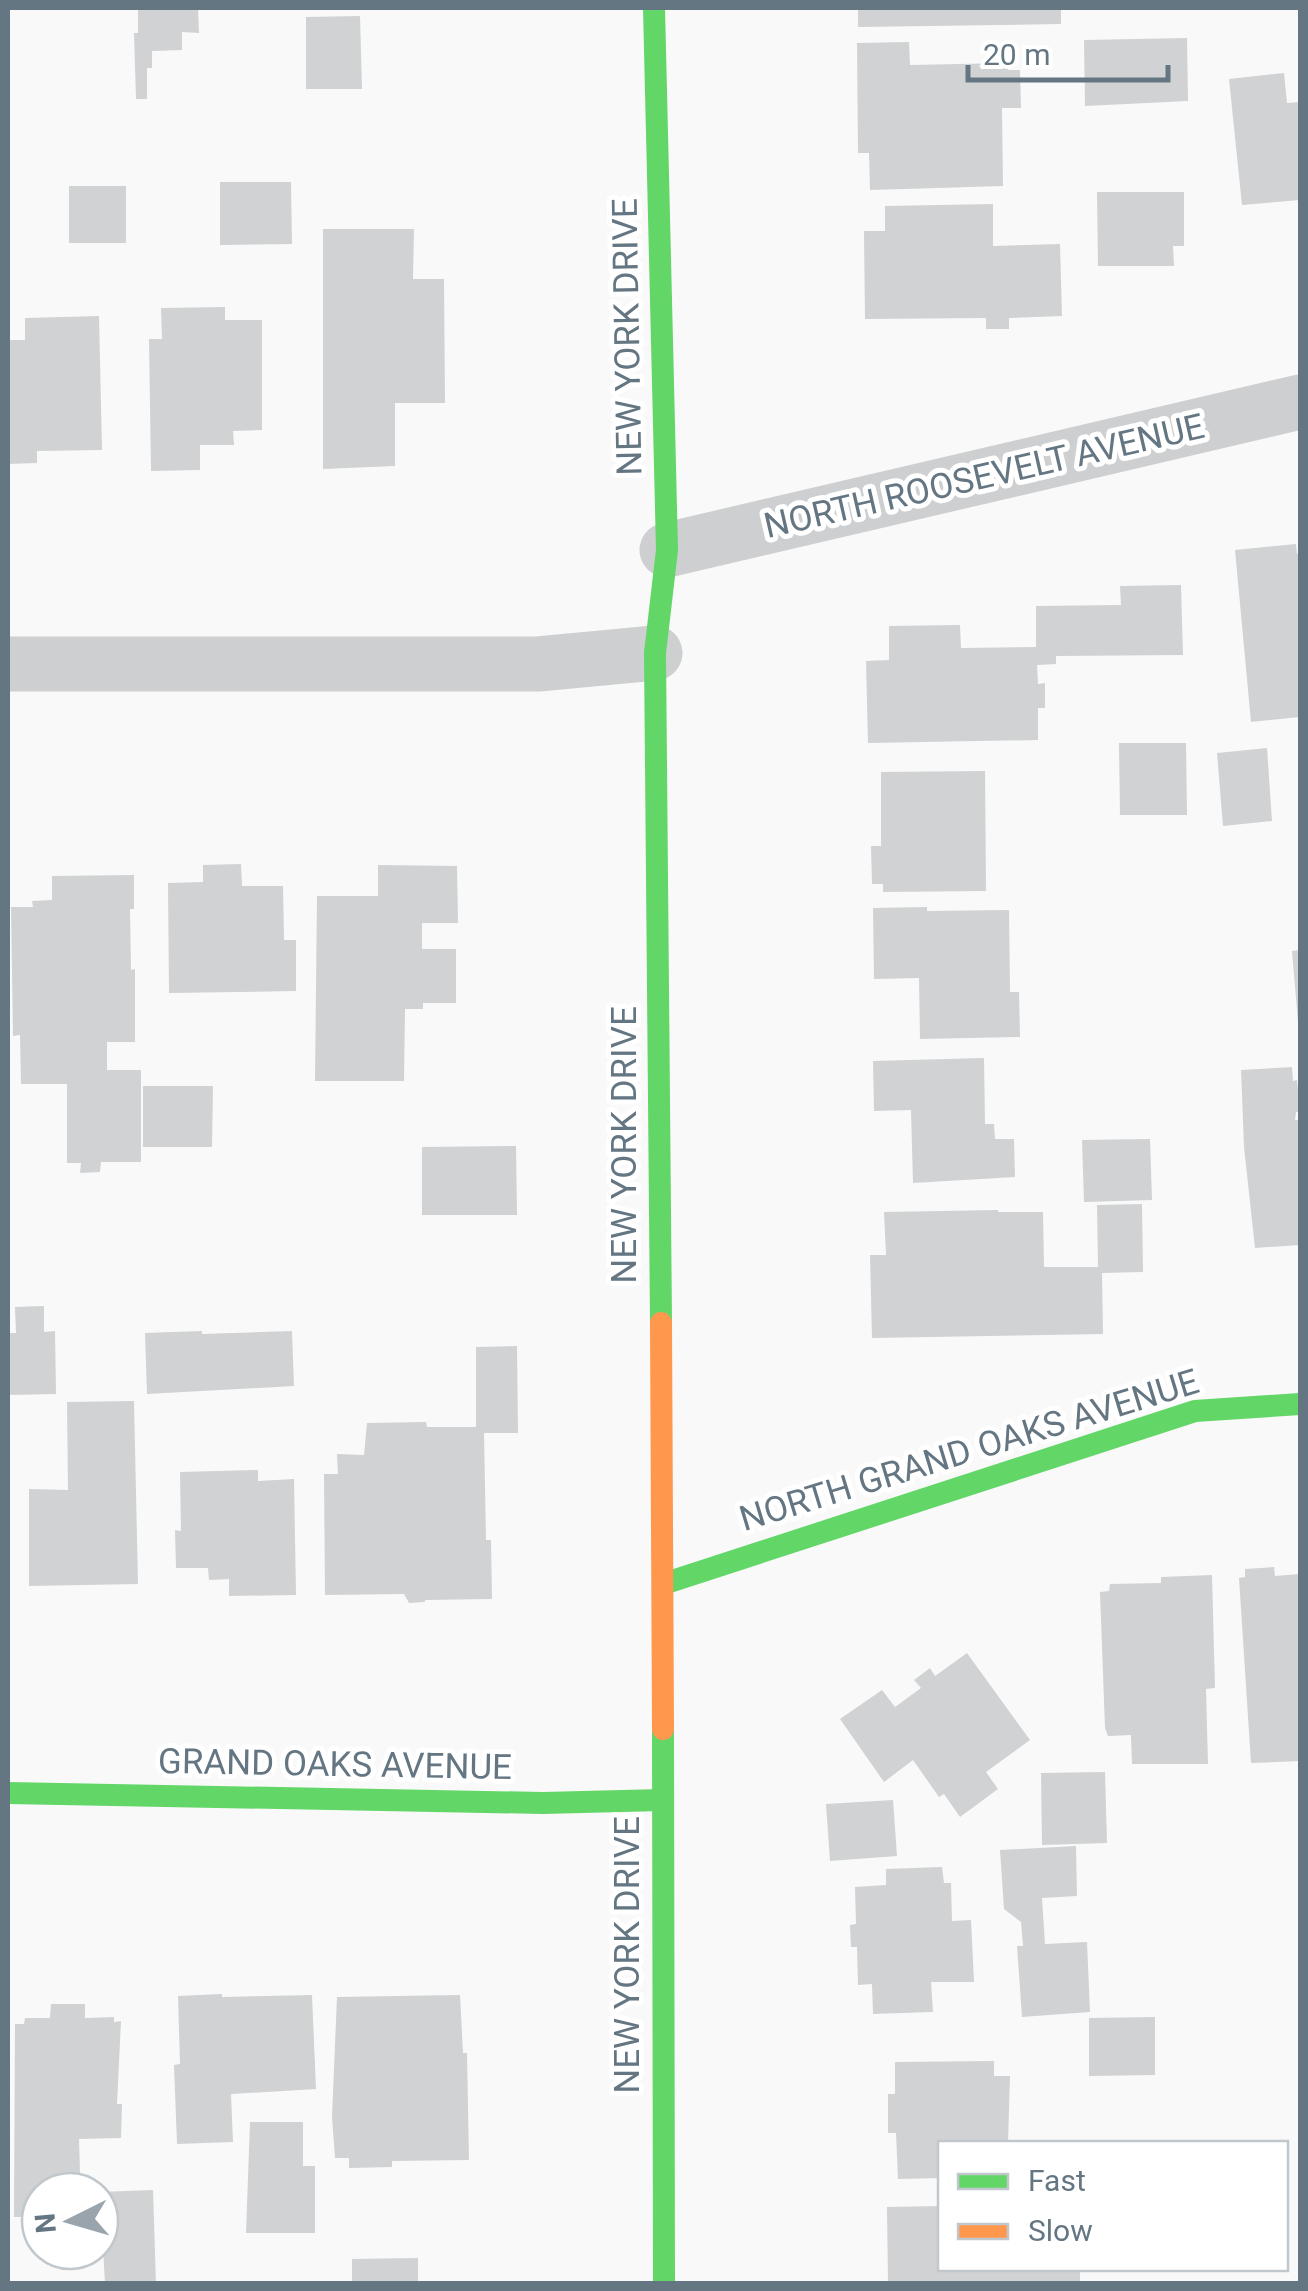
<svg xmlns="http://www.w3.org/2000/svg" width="1308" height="2291" font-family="Roboto,sans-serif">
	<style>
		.building { fill: #d0d2d3 }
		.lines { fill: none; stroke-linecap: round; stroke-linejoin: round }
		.street { stroke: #cecfd0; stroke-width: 55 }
		.fast { stroke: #63d668; stroke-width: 22 }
		.slow { stroke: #ff974d; stroke-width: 22 }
		.labels { text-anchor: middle; stroke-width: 10; stroke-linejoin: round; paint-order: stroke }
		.street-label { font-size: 35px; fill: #657683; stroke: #fff }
	</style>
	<rect width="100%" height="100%" fill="#f9f9f9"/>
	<g class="building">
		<path d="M 138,8 L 198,8 L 199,33 L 182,32 L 182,50 L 152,51 L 152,68 L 147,68 L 147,99 L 136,99 L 134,33 L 138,33 Z"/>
		<path d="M 858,8 L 1061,8 L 1061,24 L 858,27 Z"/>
		<path d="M 360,16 L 362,89 L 306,89 L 306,17 Z"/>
		<path d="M 1187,38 L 1188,101 L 1085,106 L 1084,40 Z"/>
		<path d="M 909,42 L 910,65 L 1008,63 L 1008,70 L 1020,70 L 1021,108 L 1002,108 L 1003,186 L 870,190 L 869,153 L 858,153 L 857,43 Z"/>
		<path d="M 1284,73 L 1287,103 L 1300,102 L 1300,200 L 1242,205 L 1229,79 Z"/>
		<path d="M 220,182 L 291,182 L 292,244 L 220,245 Z"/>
		<rect x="69" y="186" width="57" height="57"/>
		<path d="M 1097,192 L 1184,192 L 1184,246 L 1173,246 L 1174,266 L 1098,266 Z"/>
		<path d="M 993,204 L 993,246 L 1060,244 L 1062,316 L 1009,318 L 1009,329 L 986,329 L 986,318 L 865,319 L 864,231 L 885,231 L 885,206 Z"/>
		<path d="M 323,229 L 414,229 L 413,279 L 444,279 L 445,403 L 395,403 L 395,466 L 323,469 Z"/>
		<path d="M 225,307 L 225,320 L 262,320 L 262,430 L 233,431 L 234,445 L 200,445 L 200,470 L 151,471 L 149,339 L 162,339 L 161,308 Z"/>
		<path d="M 99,316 L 102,450 L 37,451 L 37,463 L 8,464 L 8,340 L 25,340 L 25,318 Z"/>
		<path d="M 1296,544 L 1297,554 L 1300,553 L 1300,717 L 1251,722 L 1235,550 Z"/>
		<path d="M 1181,585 L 1183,655 L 1056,656 L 1056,664 L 1037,665 L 1038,684 L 1045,683 L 1045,708 L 1038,708 L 1038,740 L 868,743 L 866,661 L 889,660 L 889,626 L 960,625 L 961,648 L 1036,647 L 1036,606 L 1121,605 L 1120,586 Z"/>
		<path d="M 1119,743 L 1186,743 L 1187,815 L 1120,815 Z"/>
		<path d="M 1267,748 L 1272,821 L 1223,826 L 1217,753 Z"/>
		<path d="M 985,771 L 986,891 L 883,892 L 883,884 L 872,884 L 871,846 L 881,846 L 881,772 Z"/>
		<path d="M 241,864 L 242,886 L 283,886 L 284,940 L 296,940 L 296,991 L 169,993 L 168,883 L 203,882 L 203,865 Z"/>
		<path d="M 378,865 L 457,866 L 458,923 L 422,923 L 422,949 L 456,949 L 456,1003 L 423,1003 L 423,1009 L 405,1009 L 404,1081 L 315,1081 L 317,896 L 378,896 Z"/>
		<path d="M 134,875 L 134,909 L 130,909 L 131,970 L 135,969 L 135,1042 L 107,1042 L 107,1070 L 141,1070 L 141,1162 L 101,1162 L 100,1172 L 80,1173 L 81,1163 L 67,1163 L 67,1084 L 21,1084 L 20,1035 L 13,1036 L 11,907 L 33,907 L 32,901 L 52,900 L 52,876 Z"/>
		<path d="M 927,907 L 927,911 L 1009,910 L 1010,992 L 1019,992 L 1020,1037 L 920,1039 L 919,978 L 874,979 L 873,908 Z"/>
		<path d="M 1300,950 L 1300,1021 L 1298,1022 L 1292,951 Z"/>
		<path d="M 984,1058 L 985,1124 L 994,1124 L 995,1139 L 1014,1139 L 1015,1177 L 913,1183 L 911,1110 L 874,1111 L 873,1061 Z"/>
		<path d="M 1292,1067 L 1293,1081 L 1297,1080 L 1300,1112 L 1296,1112 L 1295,1120 L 1300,1120 L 1300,1245 L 1255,1248 L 1244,1147 L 1241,1070 Z"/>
		<path d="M 143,1086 L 213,1086 L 212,1147 L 143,1147 Z"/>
		<path d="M 1150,1139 L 1152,1200 L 1084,1202 L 1082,1140 Z"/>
		<path d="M 516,1146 L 517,1215 L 422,1215 L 422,1147 Z"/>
		<path d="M 1142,1204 L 1143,1272 L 1102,1273 L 1103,1334 L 872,1338 L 870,1255 L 886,1255 L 884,1212 L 998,1210 L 998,1212 L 1043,1212 L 1044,1267 L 1098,1267 L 1097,1205 Z"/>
		<path d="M 44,1306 L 44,1332 L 55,1331 L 56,1394 L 8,1395 L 8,1333 L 16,1333 L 15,1307 Z"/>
		<path d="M 202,1331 L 202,1334 L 292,1331 L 294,1386 L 147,1394 L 145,1333 Z"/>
		<path d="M 517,1346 L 518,1433 L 484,1433 L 486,1540 L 491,1540 L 492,1599 L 425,1600 L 425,1602 L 409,1603 L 404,1594 L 325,1595 L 324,1474 L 338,1474 L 337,1454 L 364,1455 L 367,1423 L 426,1422 L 427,1427 L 476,1427 L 476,1347 Z"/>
		<path d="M 134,1401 L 138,1584 L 29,1586 L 29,1489 L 68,1490 L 67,1402 Z"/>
		<path d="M 258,1470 L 258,1481 L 294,1479 L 296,1595 L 229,1596 L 229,1579 L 209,1580 L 208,1568 L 176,1568 L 175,1530 L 181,1531 L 180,1472 Z"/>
		<path d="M 1274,1567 L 1275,1576 L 1300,1574 L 1300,1761 L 1251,1763 L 1239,1578 L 1245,1577 L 1245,1569 Z"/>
		<path d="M 1212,1575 L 1215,1688 L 1206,1689 L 1208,1764 L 1132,1764 L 1131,1735 L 1108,1736 L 1105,1728 L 1100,1592 L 1109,1591 L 1110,1584 L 1161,1583 L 1161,1577 Z"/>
		<path d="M 967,1653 L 1030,1740 L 986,1772 L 998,1789 L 960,1817 L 944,1794 L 939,1797 L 913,1760 L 884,1782 L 840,1719 L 882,1690 L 895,1707 L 921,1688 L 914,1680 L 930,1668 L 935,1676 Z"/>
		<path d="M 1105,1772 L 1107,1843 L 1042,1845 L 1041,1773 Z"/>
		<path d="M 893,1800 L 897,1856 L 830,1861 L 826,1804 Z"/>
		<path d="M 1076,1846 L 1077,1896 L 1042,1898 L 1045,1944 L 1087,1942 L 1090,2012 L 1022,2017 L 1017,1946 L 1023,1946 L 1021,1922 L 1004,1909 L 1000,1850 Z"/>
		<path d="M 942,1867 L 944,1883 L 951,1883 L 952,1921 L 971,1920 L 974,1982 L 931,1982 L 933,2012 L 873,2014 L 872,1984 L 858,1985 L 857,1947 L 851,1947 L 850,1925 L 856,1924 L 855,1887 L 886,1885 L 886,1869 Z"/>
		<path d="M 222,1994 L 222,1997 L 312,1995 L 316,2089 L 231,2094 L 233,2142 L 177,2144 L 174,2065 L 180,2064 L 178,1996 Z"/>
		<path d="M 460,1995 L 463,2053 L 467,2053 L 469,2160 L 392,2161 L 392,2167 L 349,2168 L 349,2158 L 335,2158 L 332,2117 L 337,1997 Z"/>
		<path d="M 51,2004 L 85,2004 L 85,2018 L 114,2017 L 114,2022 L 121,2021 L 117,2104 L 122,2104 L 121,2138 L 79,2139 L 80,2173 L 56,2174 L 56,2191 L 40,2191 L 40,2217 L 14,2217 L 15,2024 L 24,2024 L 25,2018 L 50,2018 Z"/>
		<path d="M 1155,2017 L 1155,2075 L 1089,2076 L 1089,2018 Z"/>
		<path d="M 994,2061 L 994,2076 L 1010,2076 L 1008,2144 L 941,2144 L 941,2178 L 898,2179 L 896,2133 L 888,2133 L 888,2094 L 895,2094 L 895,2062 Z"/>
		<path d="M 250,2122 L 303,2122 L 303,2166 L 315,2166 L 315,2233 L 246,2233 Z"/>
		<path d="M 153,2190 L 156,2284 L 105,2284 L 100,2192 Z"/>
		<path d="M 941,2206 L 941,2268 L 1080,2268 L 1080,2284 L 888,2284 L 887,2207 Z"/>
		<path d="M 418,2258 L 418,2284 L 352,2284 L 352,2259 Z"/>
	</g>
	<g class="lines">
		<g class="street">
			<path d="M 667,550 L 1300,402"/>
			<path d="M 8,664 L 538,664 L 655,653"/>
		</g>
		<g class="fast">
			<path d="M 654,8 L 667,550 L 655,653 L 661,1323"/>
			<path d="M 663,1584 L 1195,1411 L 1300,1404"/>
			<path d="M 663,1729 L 664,2284"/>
			<path d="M 8,1793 L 543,1803 L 662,1800"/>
		</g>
		<path class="slow" d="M 661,1323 L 663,1729"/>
	</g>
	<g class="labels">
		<g class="street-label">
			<text transform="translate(627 337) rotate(-91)" y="12">NEW YORK DRIVE</text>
			<text transform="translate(984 476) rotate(-13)" y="12">NORTH ROOSEVELT AVENUE</text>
			<text transform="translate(624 1145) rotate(-90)" y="12">NEW YORK DRIVE</text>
			<text transform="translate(969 1450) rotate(-17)" y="12">NORTH GRAND OAKS AVENUE</text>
			<text transform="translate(335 1764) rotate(1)" y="12">GRAND OAKS AVENUE</text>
			<text transform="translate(627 1955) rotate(-90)" y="12">NEW YORK DRIVE</text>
		</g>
	</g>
	<rect width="1308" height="2291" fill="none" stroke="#657683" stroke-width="20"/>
	<rect x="938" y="2141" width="350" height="130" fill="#ffffff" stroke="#c1c8cd" stroke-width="2.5"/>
	<rect x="958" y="2174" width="50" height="15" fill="#63d668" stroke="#c1c8cd" stroke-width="2.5"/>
	<text x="1028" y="2191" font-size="30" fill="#657683">Fast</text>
	<rect x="958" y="2224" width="50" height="15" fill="#ff974d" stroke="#c1c8cd" stroke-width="2.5"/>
	<text x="1028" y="2241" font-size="30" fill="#657683">Slow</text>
	<g transform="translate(70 2221) rotate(265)"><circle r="48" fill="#ffffff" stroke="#c1c8cd" stroke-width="2.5"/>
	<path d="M0-8L18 38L0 25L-18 38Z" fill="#99a4ac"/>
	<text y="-15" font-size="28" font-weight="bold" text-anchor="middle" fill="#657683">N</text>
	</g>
	<path d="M968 65v15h200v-15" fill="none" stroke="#657683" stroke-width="5"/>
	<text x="983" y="65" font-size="30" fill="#657683" stroke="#ffffff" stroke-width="8" paint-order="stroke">20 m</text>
</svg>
